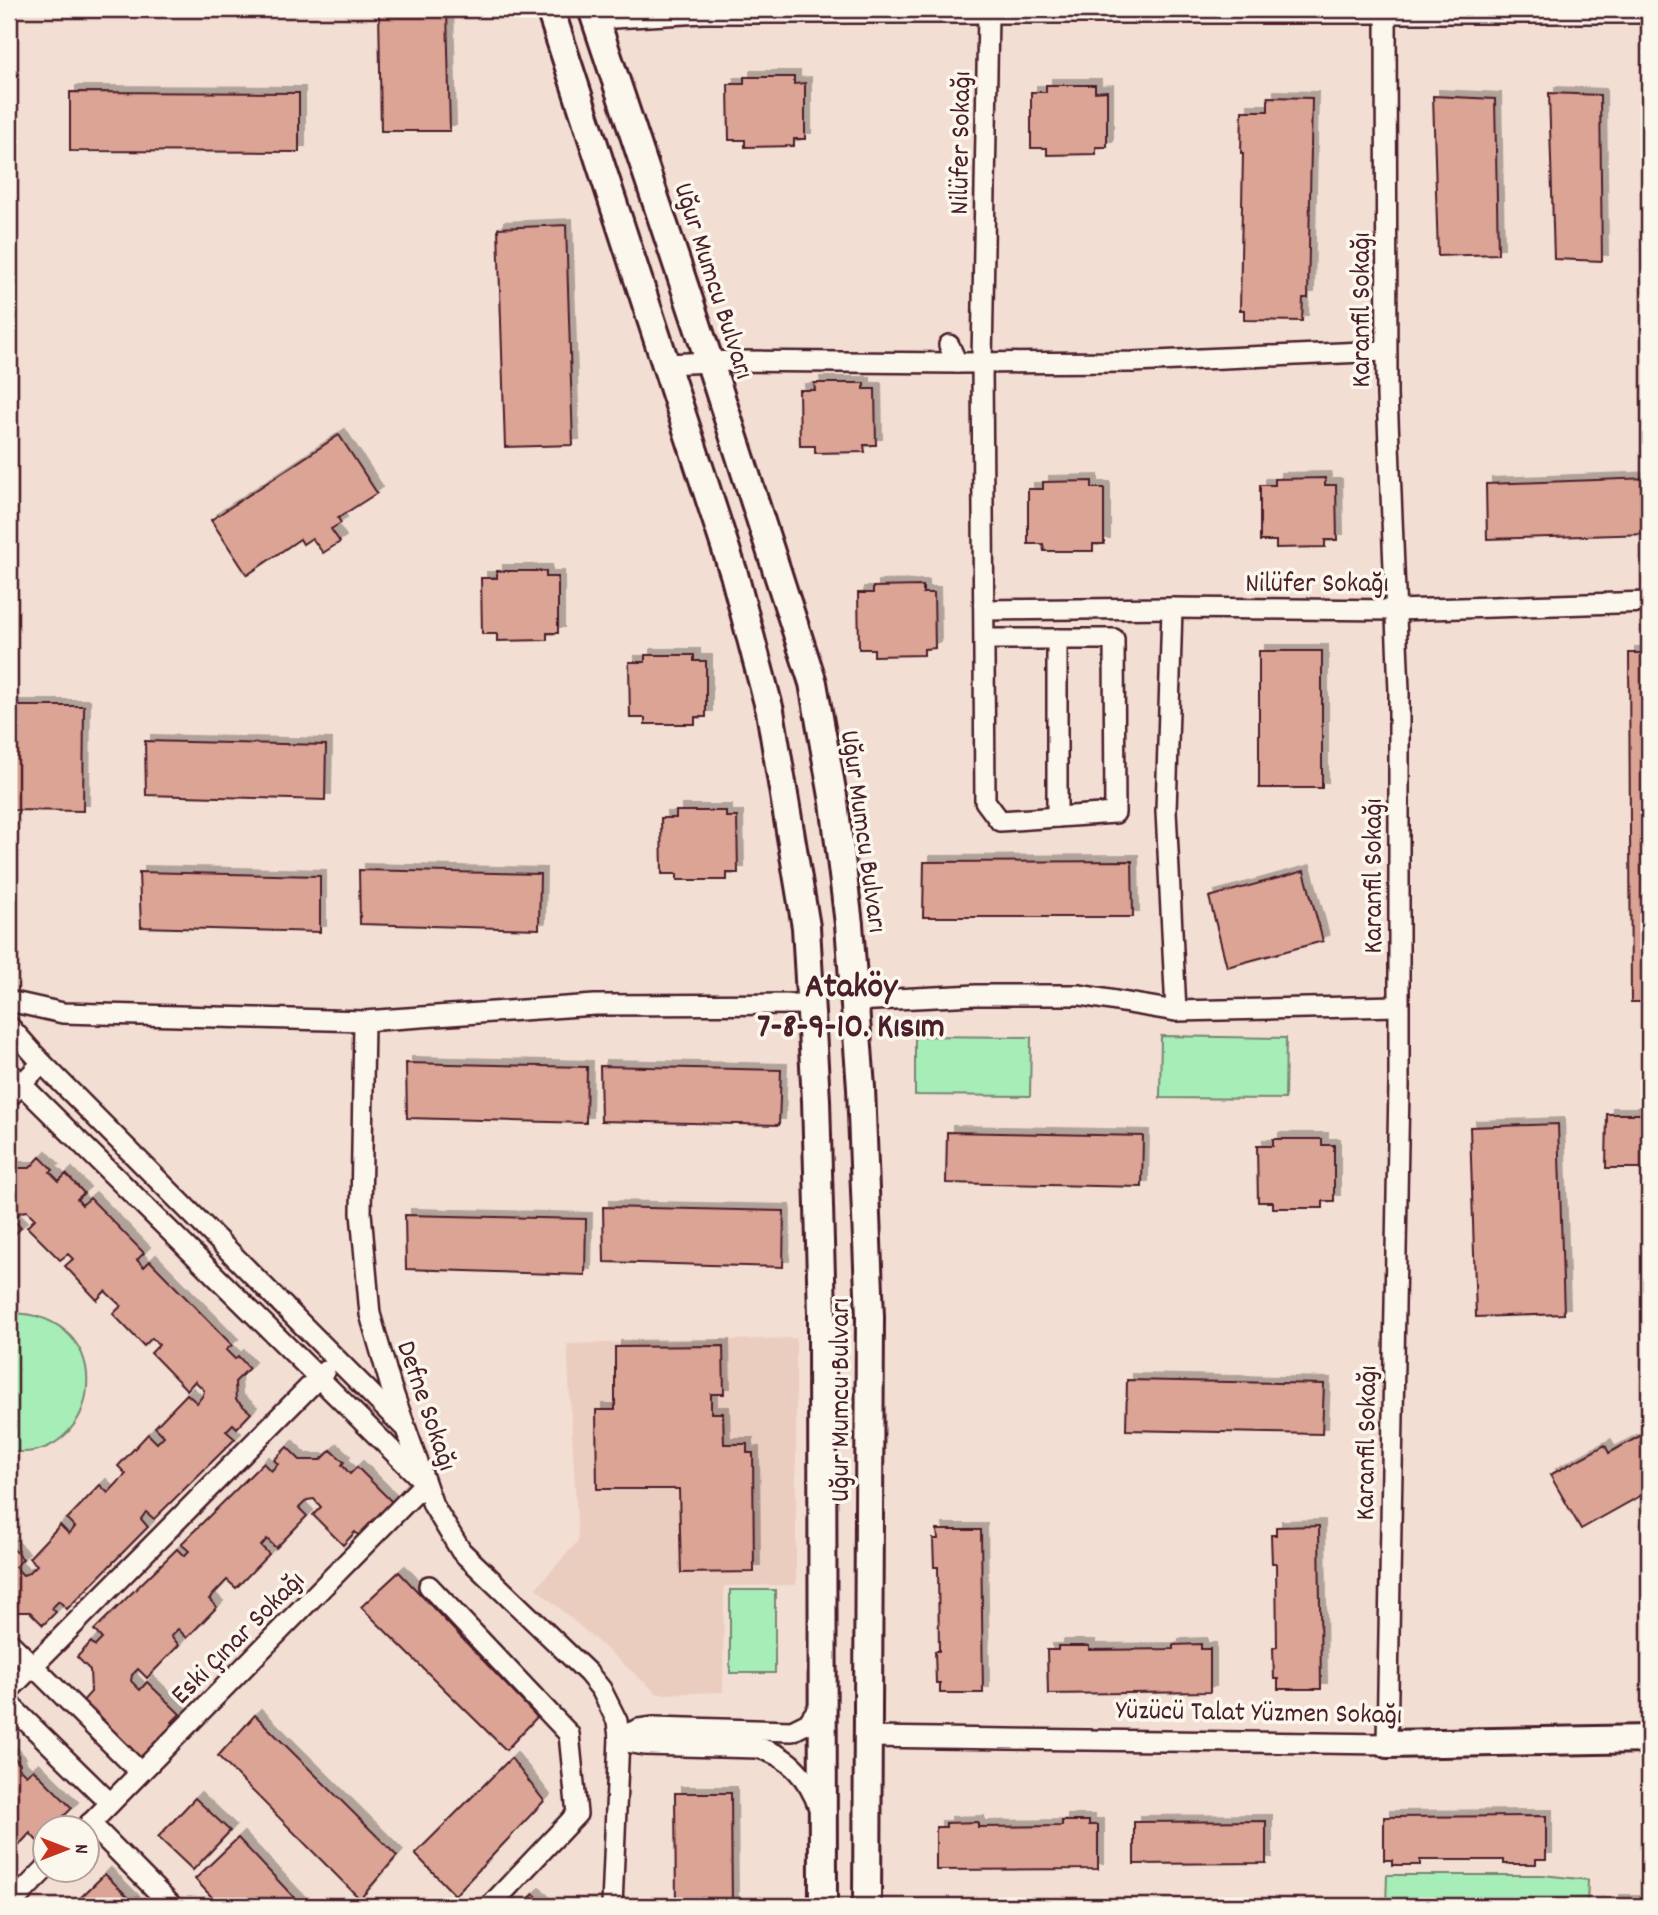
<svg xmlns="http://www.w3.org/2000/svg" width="1658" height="1915" font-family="Dekko,sans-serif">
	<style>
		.built { fill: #ebcdc0 }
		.green { fill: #a7edb8; stroke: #788672; stroke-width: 2 }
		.building { fill: #dca495; stroke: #4a1f2b; stroke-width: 2; filter: url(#shadow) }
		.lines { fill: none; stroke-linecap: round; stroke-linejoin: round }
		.street-casing { stroke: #4a1f2b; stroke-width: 24 }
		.secondary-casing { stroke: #4a1f2b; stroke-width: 32 }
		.street { stroke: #fbf7ec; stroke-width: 19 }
		.secondary { stroke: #fbf7ec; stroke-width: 26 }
		.labels { text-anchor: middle; stroke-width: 7; stroke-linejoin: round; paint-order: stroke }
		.street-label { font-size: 28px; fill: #4a1f2b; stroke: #fbf7ec }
		.district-label { font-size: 35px; font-weight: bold; fill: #4a1f2b; stroke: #fbf7ec }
	</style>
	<defs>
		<filter id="shadow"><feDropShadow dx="6" dy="-6" stdDeviation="0" flood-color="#0004"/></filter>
	</defs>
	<rect width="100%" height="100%" fill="#f2ded2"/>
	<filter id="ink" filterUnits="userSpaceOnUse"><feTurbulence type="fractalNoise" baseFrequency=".0143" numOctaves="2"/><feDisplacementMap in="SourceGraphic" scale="14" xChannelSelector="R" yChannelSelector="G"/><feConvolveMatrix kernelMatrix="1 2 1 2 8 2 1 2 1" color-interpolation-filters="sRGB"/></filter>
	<g filter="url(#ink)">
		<path class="built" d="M 796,1338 L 796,1585 L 724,1586 L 723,1692 L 658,1694 L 536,1588 L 578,1541 L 567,1344 Z"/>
		<g class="green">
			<path d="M 915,1036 L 1031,1037 L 1030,1096 L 915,1095 Z"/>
			<path d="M 1161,1036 L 1286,1038 L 1285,1099 L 1160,1098 Z"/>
			<path d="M 9,1313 C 125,1313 101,1466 9,1451 Z"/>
			<rect x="730" y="1590" width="45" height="83"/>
			<path d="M 1387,1875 L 1543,1875 L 1588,1880 L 1587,1906 L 1386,1906 Z"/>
		</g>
		<g class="building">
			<path d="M 379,9 L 447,9 L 450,131 L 381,131 Z"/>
			<path d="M 744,77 L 794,77 L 794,84 L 805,83 L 805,139 L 794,139 L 794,146 L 745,147 L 745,140 L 729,140 L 728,84 L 744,84 Z"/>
			<path d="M 1046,85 L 1095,85 L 1095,92 L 1107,91 L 1107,147 L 1096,147 L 1096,154 L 1047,155 L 1047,148 L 1031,148 L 1031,92 L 1046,92 Z"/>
			<path d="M 70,92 L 299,93 L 299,152 L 70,151 Z"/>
			<path d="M 1549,93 L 1600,95 L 1602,261 L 1554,259 Z"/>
			<path d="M 1433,96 L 1495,99 L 1498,254 L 1438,256 Z"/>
			<path d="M 1268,97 L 1312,98 L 1308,298 L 1303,298 L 1302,321 L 1244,320 L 1244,310 L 1240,310 L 1243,153 L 1241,153 L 1242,111 L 1268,111 Z"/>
			<path d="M 566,225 L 573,445 L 505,447 L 498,228 Z"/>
			<path d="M 9,288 L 11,415 L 9,415 Z"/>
			<path d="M 814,383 L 864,383 L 864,389 L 875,389 L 876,445 L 864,445 L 865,452 L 815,453 L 815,446 L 800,446 L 799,390 L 815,390 Z"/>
			<path d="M 339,435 L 377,493 L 338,518 L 341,523 L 331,529 L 340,542 L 323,553 L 312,538 L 303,544 L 300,539 L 247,575 L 211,520 Z"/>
			<path d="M 1325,478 L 1325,485 L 1336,485 L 1337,540 L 1325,540 L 1325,547 L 1276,548 L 1276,541 L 1260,541 L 1260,485 L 1275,485 L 1275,479 Z"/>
			<path d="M 1649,478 L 1649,534 L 1487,539 L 1486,484 Z"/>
			<path d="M 1092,481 L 1092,488 L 1104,488 L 1104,544 L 1093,544 L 1093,551 L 1044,551 L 1043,544 L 1028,544 L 1028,489 L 1043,489 L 1043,482 Z"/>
			<path d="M 497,571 L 546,571 L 546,577 L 558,577 L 558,633 L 547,633 L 547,640 L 497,641 L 497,634 L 482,634 L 481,578 L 497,578 Z"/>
			<path d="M 923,586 L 923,593 L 934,593 L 935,648 L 924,649 L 924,655 L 874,656 L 874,649 L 859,649 L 858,593 L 873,593 L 873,587 Z"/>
			<rect x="1259" y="651" width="63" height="137"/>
			<path d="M 1629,653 L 1649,653 L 1649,1002 L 1631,1002 Z"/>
			<path d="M 645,655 L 694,655 L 694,661 L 706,661 L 706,717 L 695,717 L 695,724 L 645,724 L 645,718 L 630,718 L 629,662 L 645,662 Z"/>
			<path d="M 9,706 L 84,706 L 83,811 L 9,810 Z"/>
			<path d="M 145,741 L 326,745 L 325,800 L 146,795 Z"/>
			<path d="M 676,811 L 726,811 L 726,817 L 737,817 L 738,873 L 727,873 L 727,880 L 677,880 L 677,874 L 662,874 L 661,818 L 676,818 Z"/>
			<path d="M 1132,861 L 1133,917 L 923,917 L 924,862 Z"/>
			<path d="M 359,870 L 540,874 L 539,929 L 360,924 Z"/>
			<path d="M 1304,871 L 1323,941 L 1227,967 L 1209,897 Z"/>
			<path d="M 139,872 L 320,876 L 320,932 L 141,927 Z"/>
			<path d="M 406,1063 L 587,1067 L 586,1123 L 407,1118 Z"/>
			<path d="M 600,1066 L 781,1070 L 779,1125 L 601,1121 Z"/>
			<path d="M 1607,1114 L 1649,1114 L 1649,1168 L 1606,1168 Z"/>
			<path d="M 1558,1124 L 1564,1314 L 1476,1317 L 1470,1127 Z"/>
			<path d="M 947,1132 L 1143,1136 L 1142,1187 L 946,1183 Z"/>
			<path d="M 1273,1139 L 1322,1139 L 1322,1145 L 1334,1145 L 1334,1201 L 1323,1201 L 1323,1208 L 1273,1208 L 1273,1202 L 1258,1202 L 1257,1146 L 1273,1146 Z"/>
			<path d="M 40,1157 L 53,1170 L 50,1172 L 59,1181 L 66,1174 L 84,1193 L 77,1199 L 82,1205 L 90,1198 L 144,1253 L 137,1260 L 144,1267 L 150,1261 L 232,1345 L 226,1350 L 235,1359 L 238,1356 L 249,1368 L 235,1382 L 236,1400 L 251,1413 L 237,1428 L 233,1424 L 226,1431 L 235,1439 L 154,1519 L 146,1512 L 141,1519 L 148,1527 L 67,1609 L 59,1601 L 52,1608 L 56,1612 L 43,1625 L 30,1612 L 9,1612 L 9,1545 L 23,1559 L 15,1567 L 23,1575 L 29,1573 L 37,1565 L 29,1558 L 60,1525 L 69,1534 L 75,1527 L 67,1519 L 100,1485 L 108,1493 L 126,1474 L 118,1466 L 148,1434 L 157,1443 L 164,1436 L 155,1427 L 187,1394 L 197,1403 L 203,1395 L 204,1390 L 195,1381 L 187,1390 L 151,1353 L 159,1345 L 152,1338 L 144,1346 L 113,1314 L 121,1306 L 105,1291 L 97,1300 L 65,1266 L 73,1259 L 68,1254 L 60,1260 L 27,1227 L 35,1219 L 27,1211 L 21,1212 L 13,1220 L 21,1228 L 9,1240 L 9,1168 L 30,1168 Z"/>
			<path d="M 603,1207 L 784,1211 L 783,1267 L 604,1262 Z"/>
			<path d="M 405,1215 L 586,1219 L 585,1275 L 406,1269 Z"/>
			<path d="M 723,1346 L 724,1394 L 711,1394 L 711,1413 L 723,1413 L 724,1444 L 747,1444 L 747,1453 L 753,1453 L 754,1572 L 681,1573 L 679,1489 L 597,1489 L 596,1410 L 615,1410 L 615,1347 Z"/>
			<path d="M 1127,1380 L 1324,1384 L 1322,1434 L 1126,1430 Z"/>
			<path d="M 1649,1431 L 1649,1509 L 1642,1495 L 1581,1529 L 1550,1475 L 1605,1445 L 1609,1453 Z"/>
			<path d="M 287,1447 L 300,1460 L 321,1460 L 331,1450 L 344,1462 L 342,1465 L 350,1474 L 357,1467 L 396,1506 L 363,1540 L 355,1532 L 343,1545 L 313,1515 L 321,1507 L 314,1499 L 307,1500 L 299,1508 L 307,1516 L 276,1548 L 267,1539 L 261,1546 L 269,1554 L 236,1588 L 227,1580 L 209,1599 L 217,1607 L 187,1638 L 178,1629 L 171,1636 L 179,1645 L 147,1678 L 138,1669 L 132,1675 L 131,1681 L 140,1690 L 147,1682 L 180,1714 L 172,1722 L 179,1728 L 140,1768 L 97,1728 L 104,1720 L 95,1711 L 92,1714 L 81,1703 L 91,1692 L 90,1670 L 77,1657 L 91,1642 L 95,1646 L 102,1639 L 94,1630 L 177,1549 L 184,1556 L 189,1551 L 181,1544 L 263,1463 L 271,1471 L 278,1464 L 274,1460 Z"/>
			<path d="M 1319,1526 L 1321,1689 L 1278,1689 L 1278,1679 L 1274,1679 L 1273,1648 L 1277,1647 L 1276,1563 L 1272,1563 L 1271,1535 L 1276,1535 L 1276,1527 Z"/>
			<path d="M 937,1530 L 981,1530 L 983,1693 L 940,1693 L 940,1683 L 936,1683 L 935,1651 L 939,1651 L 938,1567 L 934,1567 L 933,1539 L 938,1539 Z"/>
			<path d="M 399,1572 L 537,1717 L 506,1750 L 361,1607 Z"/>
			<path d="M 1201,1644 L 1201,1649 L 1210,1649 L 1210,1692 L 1048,1694 L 1047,1650 L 1058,1650 L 1058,1646 L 1089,1646 L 1089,1650 L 1173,1649 L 1173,1645 Z"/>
			<path d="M 255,1715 L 397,1856 L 360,1899 L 218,1756 Z"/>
			<path d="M 9,1752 L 20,1764 L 18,1767 L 26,1775 L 33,1769 L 72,1808 L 52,1828 L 46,1828 L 46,1834 L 38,1842 L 30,1833 L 18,1846 L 9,1837 Z"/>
			<path d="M 511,1758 L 544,1801 L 455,1895 L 415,1854 Z"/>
			<path d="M 675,1793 L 731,1793 L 732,1906 L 676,1906 Z"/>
			<path d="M 195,1798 L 230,1831 L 193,1870 L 158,1837 Z"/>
			<path d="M 1546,1816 L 1546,1859 L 1536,1859 L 1536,1864 L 1504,1864 L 1504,1860 L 1420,1860 L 1420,1865 L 1392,1865 L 1392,1860 L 1384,1860 L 1384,1817 Z"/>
			<path d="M 1062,1821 L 1089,1821 L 1089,1825 L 1098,1825 L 1098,1869 L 936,1870 L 936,1827 L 946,1827 L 946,1823 L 978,1822 L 978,1827 L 1062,1826 Z"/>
			<path d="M 1266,1821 L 1266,1863 L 1134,1864 L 1134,1822 Z"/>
			<path d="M 238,1838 L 302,1906 L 220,1906 L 195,1879 Z"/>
			<path d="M 105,1874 L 137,1906 L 72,1906 Z"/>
			<path d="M 534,1894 L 546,1906 L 521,1906 Z"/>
			<rect x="1614" y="1901" width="35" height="5"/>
		</g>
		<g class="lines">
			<defs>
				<g id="street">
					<path d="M 595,19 L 703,13 L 1649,13"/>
					<path d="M 957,363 L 1133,362 L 1386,351"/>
					<path d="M 666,364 L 733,361 L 957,363 L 949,345"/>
					<path d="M 1172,608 L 1166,811 L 1176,1011"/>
					<path d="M 985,610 L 1172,608 L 1396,610 L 1649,602"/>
					<path d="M 985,639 L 1114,639 L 1115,813 L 1000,821 L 985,801 L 982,363 L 988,13"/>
					<path d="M 1057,639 L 1057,817"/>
					<path d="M 9,1001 L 63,1013 L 364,1021 L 595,1005 L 810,1004"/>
					<path d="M 855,1001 L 976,995 L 1080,995 L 1176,1011 L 1398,1006"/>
					<path d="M 364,1021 L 361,1213 L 370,1314 L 391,1387 L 433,1505 L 461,1551 L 588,1673 L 601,1689 L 617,1721 L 619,1737 L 612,1906"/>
					<path d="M 9,1026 L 42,1063 L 403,1426"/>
					<path d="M 9,1072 L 425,1483 L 86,1828"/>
					<path d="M 9,1097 L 42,1063"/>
					<path d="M 429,1586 L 569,1734 L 577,1814 L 490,1906"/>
					<path d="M 9,1642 L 140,1772"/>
					<path d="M 9,1690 L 325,1371"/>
					<path d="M 9,1704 L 110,1803"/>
					<path d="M 619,1737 L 632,1743 L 644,1745 L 758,1748 C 789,1755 809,1779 819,1808"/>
					<path d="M 619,1737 L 639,1729 L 654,1727 L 792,1731 L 808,1723 L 823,1701"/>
					<path d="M 868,1737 L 1387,1744 L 1399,1086 L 1399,691 L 1387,395 L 1386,9"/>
					<path d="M 90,1823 L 172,1906"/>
					<path d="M 9,1906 L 46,1868"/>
				</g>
				<g id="secondary">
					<path d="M 550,9 L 734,574 L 770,711 L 806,927 L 816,1100 L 822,1313 L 823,1906"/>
					<path d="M 592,9 L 710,363 L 813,683 L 834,802 L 849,924 L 861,1088 L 870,1317 L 867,1906"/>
					<path d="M 1387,1744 L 1649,1739"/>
				</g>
			</defs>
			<use href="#street" class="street-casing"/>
			<use href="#secondary" class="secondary-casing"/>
			<use href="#street" class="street"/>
			<use href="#secondary" class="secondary"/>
		</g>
	</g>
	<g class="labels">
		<g class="street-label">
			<text transform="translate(958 143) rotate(-89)" y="10">Nilüfer Sokağı</text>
			<text transform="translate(716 280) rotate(72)" y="10">Uğur Mumcu Bulvarı</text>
			<text transform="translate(1359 310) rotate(-90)" y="10">Karanfil Sokağı</text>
			<text x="1317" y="591">Nilüfer Sokağı</text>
			<text transform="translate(866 831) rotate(82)" y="10">Uğur Mumcu Bulvarı</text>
			<text transform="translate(1371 876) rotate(-90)" y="10">Karanfil Sokağı</text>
			<text transform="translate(838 1400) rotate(-90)" y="10">Uğur Mumcu Bulvarı</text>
			<text transform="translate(429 1405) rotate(71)" y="10">Defne Sokağı</text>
			<text transform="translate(1364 1443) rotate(-89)" y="10">Karanfil Sokağı</text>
			<text transform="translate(236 1636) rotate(-45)" y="10">Eski Çınar Sokağı</text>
			<text transform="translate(1259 1710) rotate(1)" y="10">Yüzücü Talat Yüzmen Sokağı</text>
		</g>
		<g class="district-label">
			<text x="851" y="996">Ataköy<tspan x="851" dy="40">7-8-9-10. Kısım</tspan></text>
		</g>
	</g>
	<rect width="1658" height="1915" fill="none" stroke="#fbf7ec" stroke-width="35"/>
	<rect x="18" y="18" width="1623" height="1880" fill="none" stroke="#4a1f2b" stroke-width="2.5" filter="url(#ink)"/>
	<g transform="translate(66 1849) rotate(90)"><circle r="33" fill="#fbf7ec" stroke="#b4a19f" stroke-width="2"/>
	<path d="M0-5L12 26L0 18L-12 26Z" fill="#c8321e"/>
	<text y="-10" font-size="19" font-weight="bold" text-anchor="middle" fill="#4a1f2b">N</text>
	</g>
</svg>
